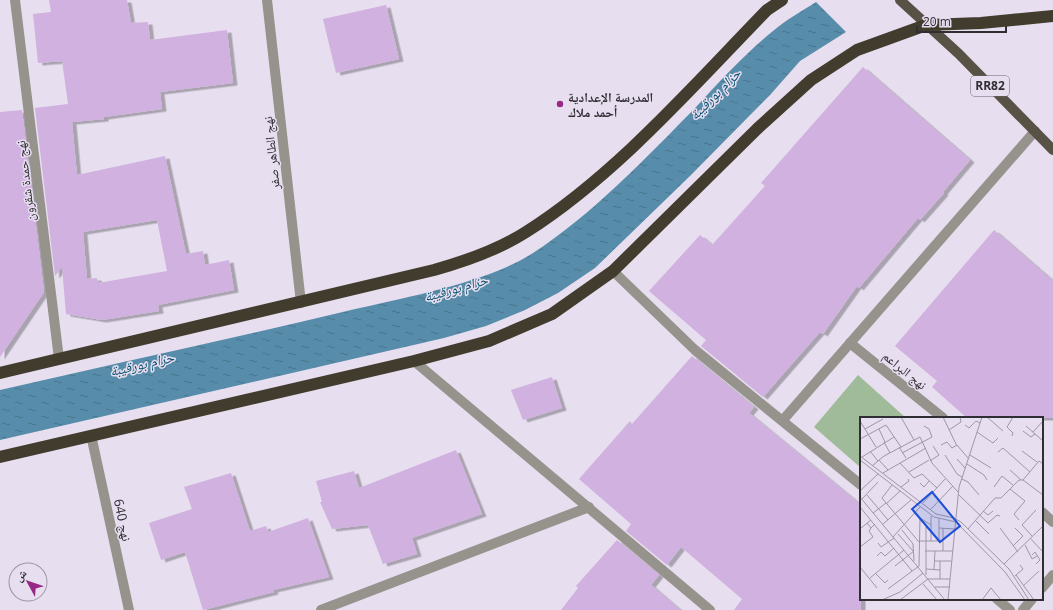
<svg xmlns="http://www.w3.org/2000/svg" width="1053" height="610" font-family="'Open Sans','Noto Naskh Arabic',sans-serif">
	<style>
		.green { fill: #a0bb9a }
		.water { fill: url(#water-ripples) }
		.building { fill: #d0b1df; fill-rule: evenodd; filter: url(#shadow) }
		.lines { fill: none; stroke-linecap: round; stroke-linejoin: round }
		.minor { stroke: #96938c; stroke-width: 10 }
		.major { stroke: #585246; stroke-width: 10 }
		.highway { stroke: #423c2e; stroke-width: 12 }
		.poi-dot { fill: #972887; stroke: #e7deef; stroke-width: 1.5 }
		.labels { text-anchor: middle; stroke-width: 3; stroke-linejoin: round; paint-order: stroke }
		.shield { fill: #e7deef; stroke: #67626b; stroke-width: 1 }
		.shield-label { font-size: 12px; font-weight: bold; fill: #302d33 }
		.poi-label { font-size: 13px; font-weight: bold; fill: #302d33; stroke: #e7deef; text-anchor: start }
		.street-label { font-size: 13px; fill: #302d33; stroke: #e7deef }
		.water-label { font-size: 14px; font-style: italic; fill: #044f6d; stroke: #e7deef }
		.inset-road { fill: none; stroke: #9e97a4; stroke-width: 1 }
		.view { fill: #1d4ed8; fill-opacity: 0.15; stroke: #1d4ed8; stroke-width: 2 }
		.inset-edge { fill: none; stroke: #302d33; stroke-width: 2 }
	</style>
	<defs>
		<pattern id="water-ripples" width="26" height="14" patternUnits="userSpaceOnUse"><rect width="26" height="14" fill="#578daa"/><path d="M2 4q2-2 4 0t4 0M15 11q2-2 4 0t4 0" fill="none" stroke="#48748b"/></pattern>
		<filter id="shadow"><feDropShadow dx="4.5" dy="2.5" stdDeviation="0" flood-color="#0004"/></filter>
	</defs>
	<rect width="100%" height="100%" fill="#e7deef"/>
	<path class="green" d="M 858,375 L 906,418 L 861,418 L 861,468 L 814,427 Z"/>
	<path class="water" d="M 816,2 L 846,32 L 800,61 L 770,95 L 690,176 L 595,268 L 558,293 L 525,310 L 486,326 L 444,338 L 0,440 L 0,390 C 117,363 234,338 351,310 C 406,297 486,283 533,253 C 592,215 648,156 697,106 C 721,80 746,53 773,31 C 786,20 802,11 816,2 Z"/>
	<g class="building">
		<path d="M 49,0 L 127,0 L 131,23 L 148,22 L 150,40 L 227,30 L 233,83 L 160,92 L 162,109 L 104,117 L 104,119 L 72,122 L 77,175 L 165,156 L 186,254 L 203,251 L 205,265 L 229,260 L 234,290 L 158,305 L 159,311 L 102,320 L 66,314 L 62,267 L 55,276 L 35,108 L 68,104 L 62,61 L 38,63 L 33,14 L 51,12 ZM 157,220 L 167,271 L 98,283 L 97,278 L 87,279 L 83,232 Z"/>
		<path d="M 386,5 L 399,59 L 336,73 L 323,19 Z"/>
		<path d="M 863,67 L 970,160 L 943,192 L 944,193 L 920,220 L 918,218 L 859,288 L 857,286 L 823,334 L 820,332 L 763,397 L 701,346 L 706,340 L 649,291 L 700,235 L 712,245 L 765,186 L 761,183 Z"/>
		<path d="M 22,110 L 44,292 L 0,357 L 0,112 Z"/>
		<path d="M 994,230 L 1053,281 L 1053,418 L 967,418 L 932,387 L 937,381 L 895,346 Z"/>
		<path d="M 692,356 L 754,407 L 749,413 L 861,505 L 861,610 L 734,610 L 742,599 L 681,547 L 667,565 L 626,531 L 631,524 L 579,479 L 630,421 L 632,424 Z"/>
		<path d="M 552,377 L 562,408 L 523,420 L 511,390 Z"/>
		<path d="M 456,450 L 482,514 L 412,538 L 417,554 L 383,564 L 368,525 L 332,529 L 320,502 L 322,502 L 316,481 L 354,471 L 359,488 Z"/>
		<path d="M 231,473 L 250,531 L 266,526 L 268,532 L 308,518 L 329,577 L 273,590 L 274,592 L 203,610 L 185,552 L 161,560 L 149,523 L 192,509 L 184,487 Z"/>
		<path d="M 617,540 L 659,575 L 651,585 L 680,610 L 561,610 L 578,588 L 576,586 Z"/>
	</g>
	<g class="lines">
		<g class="minor">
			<path d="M 15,0 L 59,359"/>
			<path d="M 267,0 L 301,303"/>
			<path d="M 613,271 L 695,350 L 861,485"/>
			<path d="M 850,343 L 943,418"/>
			<path d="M 414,361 L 710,610"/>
			<path d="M 783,420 L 1035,131"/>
			<path d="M 91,435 L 129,610"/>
			<path d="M 1042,512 L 1053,522"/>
			<path d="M 1042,588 L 1053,575"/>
			<path d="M 997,599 L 1010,610"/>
			<path d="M 321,610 L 589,507"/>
			<path d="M 1023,610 L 1032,599"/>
		</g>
		<path class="major" d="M 900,0 L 959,54 L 1053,150"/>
		<g class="highway">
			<path d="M 0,373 L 434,270 C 466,261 498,250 526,232 C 616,175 693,86 767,10 L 782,0"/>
			<path d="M 0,457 L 414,361 L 489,341 L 552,314 L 613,271 L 757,129 L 811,80 L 857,50 L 926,25 L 981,23 L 1053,16"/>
		</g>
	</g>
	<circle class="poi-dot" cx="560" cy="104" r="4"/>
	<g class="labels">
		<rect class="shield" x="971" y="76" width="38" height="20" rx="3"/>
		<g class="shield-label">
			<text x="990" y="90">RR82</text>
		</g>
		<g class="poi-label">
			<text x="568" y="102">المدرسة الإعدادية<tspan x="568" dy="15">أحمد ملاك</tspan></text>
		</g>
		<g class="street-label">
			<text transform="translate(271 153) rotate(-96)" y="5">نهج الطاهر صفر</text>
			<text transform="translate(25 181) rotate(-97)" y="5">نهج حمدة شقرون</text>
			<text transform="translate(905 370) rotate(39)" y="5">نهج البراعم</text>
			<text transform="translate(123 520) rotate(78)" y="5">نهج 640</text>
		</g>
		<g class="water-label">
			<text transform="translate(715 94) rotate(-45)" y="5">حزام بورقيبة</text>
			<text transform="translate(456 288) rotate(-16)" y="5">حزام بورقيبة</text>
			<text transform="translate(142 364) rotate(-13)" y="5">حزام بورقيبة</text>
		</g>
	</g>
	<g transform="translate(860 417)">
		<rect width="183" height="183" fill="#e7deef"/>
		<path class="inset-road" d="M 41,0 L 54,23M 83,0 L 96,27 L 108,41M 127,0 L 143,14M 0,4 L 16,30M 105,8 L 109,11 L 116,4 L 120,6M 166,9 L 183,24M 5,12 L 23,2M 19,12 L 25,25M 89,13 L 101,5 L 100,0M 163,14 L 171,20 L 175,17M 117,15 L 133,26 L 138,21M 173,15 L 183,4M 152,19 L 153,16 L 147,10 L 153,0M 0,22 L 26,8 L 41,30M 24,25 L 30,36M 81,28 L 87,25 L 92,31 L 97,28M 39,30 L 46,41M 10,34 L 18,44M 162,34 L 177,45M 138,35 L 143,31 L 170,55M 42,36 L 72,20 L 69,12 L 64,9M 85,38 L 97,57 L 102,60M 110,38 L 131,51M 0,39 L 76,97 L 94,101 L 101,105 L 149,152 L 169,183M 2,40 L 34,20M 97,42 L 105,51M 0,43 L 74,100 L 96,105 L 145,155 L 165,183M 19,43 L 28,53M 70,44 L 79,38 L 73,29M 40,46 L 54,61 L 62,57 L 77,71M 107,47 L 124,58 L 127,63M 12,49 L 24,39 L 60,20 L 72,46 L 98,75M 150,53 L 161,63M 49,55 L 69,43M 23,56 L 66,31M 102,62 L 108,65 L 119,78M 163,63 L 179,44 L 183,47M 60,66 L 64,70 L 69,64M 32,68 L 22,81 L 59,125M 41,70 L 49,64 L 48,62M 134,70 L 142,59 L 153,68M 150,72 L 165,84 L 154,97 L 159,103M 0,74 L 18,57M 7,78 L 28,103M 99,78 L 128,106 L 137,98 L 140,99M 0,80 L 85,183M 2,82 L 18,65M 63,86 L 85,62M 26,87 L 40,74M 0,90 L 52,154M 70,93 L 93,69M 123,94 L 128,98 L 133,94M 13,96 L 26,86M 115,103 L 129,117M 7,106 L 11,111 L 15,107M 23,107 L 51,83M 66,110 L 66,158M 1,111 L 11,103M 79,111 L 95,112M 140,111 L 158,135M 108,112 L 135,81 L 141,81 L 159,63 L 163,63 L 183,78M 42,113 L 53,127 L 54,144M 38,117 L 53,134M 172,119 L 162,108 L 176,93M 33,120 L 60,90M 171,122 L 183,135M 59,124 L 83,124M 71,124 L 71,99M 79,124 L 79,102M 18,126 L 21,130 L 34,121M 165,128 L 172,142 L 177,139M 153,129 L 163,119 L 155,111M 0,130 L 13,120 L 9,114 L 11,111M 65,134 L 93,134M 83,134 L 83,111M 172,138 L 175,135 L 180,143 L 176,147M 17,139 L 21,135 L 25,139 L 34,131M 75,144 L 91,144M 144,147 L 183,109M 35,149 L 54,134M 0,150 L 17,171M 66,152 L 80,153M 74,152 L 75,134M 16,157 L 25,166 L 28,163M 156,158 L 174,183M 155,159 L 163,152 L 160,148M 10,161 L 44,133M 80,162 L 80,144M 63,167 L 77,183M 163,169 L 179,154M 75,170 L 90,170M 28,172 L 59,149 L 60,101 L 71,108M 22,183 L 40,175 L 63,156M 40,183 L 68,162 L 90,162M 88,183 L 99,70 L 122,0M 122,183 L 131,171 L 141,183"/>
		<path class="view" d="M 72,75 L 100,109 L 80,125 L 52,92 Z"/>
		<rect width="183" height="183" class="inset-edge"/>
	</g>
	<g transform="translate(28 582) rotate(310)"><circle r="19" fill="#e7deef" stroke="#9e97a4"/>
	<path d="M0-3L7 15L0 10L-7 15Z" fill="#972887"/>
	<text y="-6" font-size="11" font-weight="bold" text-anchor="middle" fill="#302d33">ش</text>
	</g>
	<path d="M917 26v6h89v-6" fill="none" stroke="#302d33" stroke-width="2"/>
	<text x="923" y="26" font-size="12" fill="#302d33" stroke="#e7deef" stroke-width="3" paint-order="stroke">20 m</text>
</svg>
